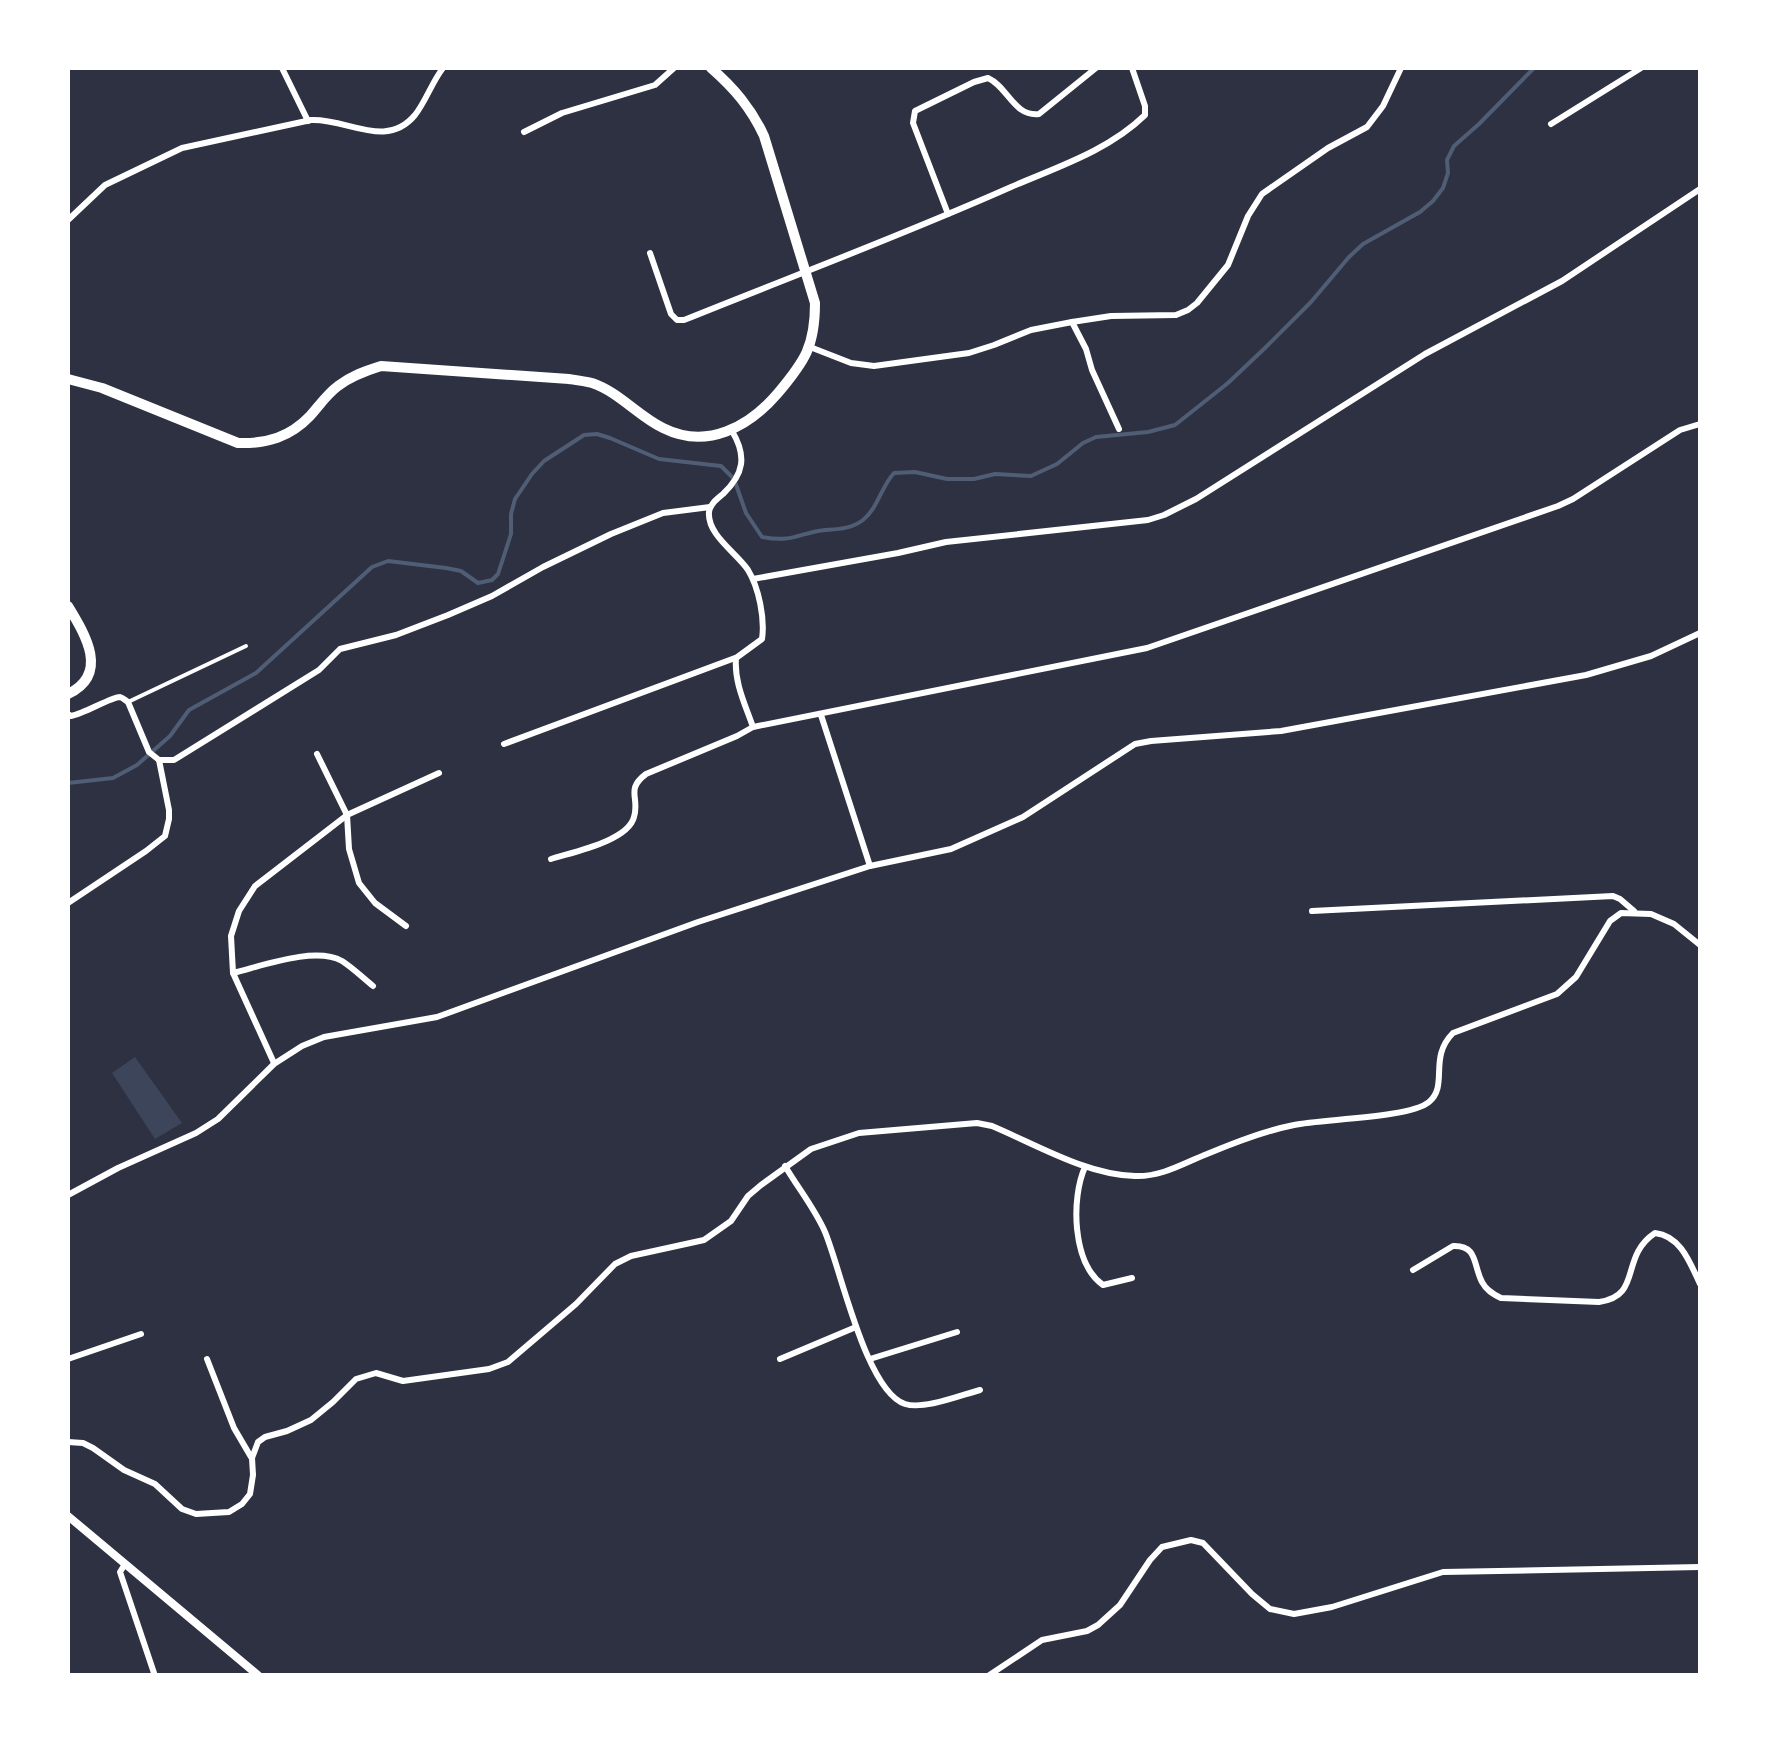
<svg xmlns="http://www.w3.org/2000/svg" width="1768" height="1743" font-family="'Varela Round',sans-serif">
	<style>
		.green { fill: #3c4559 }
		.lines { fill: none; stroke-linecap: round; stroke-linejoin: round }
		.stream { stroke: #4f5d75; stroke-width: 4 }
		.service { stroke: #fff; stroke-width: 4 }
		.minor { stroke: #fff; stroke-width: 6 }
		.tertiary { stroke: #fff; stroke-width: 8 }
		.primary { stroke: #fff; stroke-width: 10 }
	</style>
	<rect width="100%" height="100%" fill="#2d3142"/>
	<path class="green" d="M 135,1057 L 182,1123 L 155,1139 L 112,1073 Z"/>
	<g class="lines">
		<path class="stream" d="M 68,783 L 113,778 L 137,765 L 170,736 L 189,710 L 256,673 L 372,567 L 388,561 L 446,568 L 461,571 L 478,583 L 492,580 L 498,574 L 511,534 L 511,514 L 515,499 L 532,474 L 544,461 L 584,435 L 597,434 L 610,438 L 659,459 L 721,466 L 734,479 L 746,513 L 762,537 C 794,543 798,533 825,530 C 839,529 851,529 863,520 C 878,508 881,487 894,473 L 915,472 L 947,479 L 974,479 L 995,474 L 1031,476 L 1057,464 L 1083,443 L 1096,437 L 1148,432 L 1175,425 L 1228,383 L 1265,348 L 1311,302 L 1349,257 L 1363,244 L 1420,212 L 1433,201 L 1443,188 L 1448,173 L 1447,160 L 1454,146 L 1479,124 L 1534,68"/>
		<path class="service" d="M 128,702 L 246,646"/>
		<g class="minor">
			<path d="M 282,68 L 308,121"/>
			<path d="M 1551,124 L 1641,68"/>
			<path d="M 524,132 L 562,113 L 655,85 L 674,68"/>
			<path d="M 948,214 L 913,123 L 915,111 L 974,82 L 988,78 C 1008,87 1014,117 1039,114 L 1096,68"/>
			<path d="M 68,220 L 105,185 L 182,148 L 311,120 C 347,118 386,150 415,115 C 426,101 432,82 443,68"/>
			<path d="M 650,253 L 671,314 L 677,320 L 684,320 C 793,276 903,235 1011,187 C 1057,167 1108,151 1145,115 L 1145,106 L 1132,68"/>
			<path d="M 1072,322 L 1086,349 L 1092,370 L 1119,429"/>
			<path d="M 810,347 L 851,363 L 874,366 L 969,353 L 994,345 L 1031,330 L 1072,322 L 1111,316 L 1176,315 L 1188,310 L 1197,303 L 1228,265 L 1248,216 L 1262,194 L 1328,148 L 1367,127 L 1383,106 L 1401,68"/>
			<path d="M 753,579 L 898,553 L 946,542 L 1148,520 L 1164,515 L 1196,499 L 1425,354 L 1562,281 L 1700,189"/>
			<path d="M 68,714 L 71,716 C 84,714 111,697 120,697 C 123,698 125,700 128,702 L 149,752 L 159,760 L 174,760 L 319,670 L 340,649 L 396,635 L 448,615 L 492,596 L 543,567 L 611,534 L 663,513 L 710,507"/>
			<path d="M 821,715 L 870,866"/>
			<path d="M 753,727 L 1147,648 L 1558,506 L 1573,499 L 1680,430 L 1700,424"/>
			<path d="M 504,744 L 735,658"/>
			<path d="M 317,754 L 347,815 L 349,849 L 359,883 L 375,903 L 406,926"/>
			<path d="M 551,859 C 573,852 628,841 634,817 C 640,797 625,790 646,774 L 737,736 L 753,727 C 745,704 734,682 736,658 L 762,639 C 765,619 759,588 748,570 C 737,553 707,535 709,512 C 710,504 717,499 723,494 C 744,474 747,456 732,431"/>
			<path d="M 68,903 L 146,851 L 165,836 L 169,819 L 169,810 L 159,760"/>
			<path d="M 1312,911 L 1613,896 L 1620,899 L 1634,911"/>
			<path d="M 233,973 C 262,966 315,946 342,961 C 353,968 363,978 373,986"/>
			<path d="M 274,1063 L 233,973 L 231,936 L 239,911 L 255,886 L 347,815 L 439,773"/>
			<path d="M 785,1166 C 798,1188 815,1209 825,1232 C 841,1270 866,1391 905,1404 C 924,1410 961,1395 980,1390"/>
			<path d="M 1085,1167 C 1071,1198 1072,1263 1103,1285 L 1132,1278"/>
			<path d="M 68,1195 L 118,1168 L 196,1133 L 218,1119 L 274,1064 L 302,1046 L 324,1037 L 437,1017 L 698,922 L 870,866 L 951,849 L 1023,817 L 1135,744 L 1151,741 L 1281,731 L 1586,675 L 1651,656 L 1700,633"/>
			<path d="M 1413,1270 L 1453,1246 C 1478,1245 1473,1265 1482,1282 C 1486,1290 1493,1294 1501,1298 L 1599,1302 C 1643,1296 1619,1257 1655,1233 C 1681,1236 1690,1263 1700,1284"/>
			<path d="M 68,1359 L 141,1334"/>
			<path d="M 207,1359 L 234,1428 L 251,1457"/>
			<path d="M 780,1359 L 856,1327"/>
			<path d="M 870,1359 L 957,1332"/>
			<path d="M 68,1442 L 83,1443 L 93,1448 L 124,1470 L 155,1484 L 182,1509 L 196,1514 L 229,1512 L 242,1504 L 250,1494 L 253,1475 L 252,1458 L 258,1442 L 265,1437 L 287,1431 L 311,1420 L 333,1402 L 356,1379 L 376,1373 L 403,1381 L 489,1369 L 508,1362 L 576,1304 L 615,1264 L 631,1256 L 704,1240 L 731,1221 L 748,1196 L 761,1185 L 811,1149 L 859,1133 L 977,1123 L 992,1126 C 1037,1145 1087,1175 1135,1176 C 1162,1177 1184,1163 1207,1154 C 1236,1142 1264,1131 1294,1125 C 1323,1119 1410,1118 1429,1102 C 1449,1085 1428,1058 1453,1033 L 1557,994 L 1576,977 L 1610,921 L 1621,913 L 1651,914 L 1674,924 L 1700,945"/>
			<path d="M 125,1564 L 120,1572 L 155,1676"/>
			<path d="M 988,1676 L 1042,1640 L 1087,1631 L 1098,1625 L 1120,1605 L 1150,1560 L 1162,1547 L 1191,1540 L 1203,1543 L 1252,1594 L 1270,1609 L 1294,1614 L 1332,1607 L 1443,1572 L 1700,1567"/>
		</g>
		<path class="tertiary" d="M 68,1516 L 259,1676"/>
		<g class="primary">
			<path d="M 68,379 L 102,388 L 238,443 C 267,444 290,437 310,416 C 319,406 327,394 338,386 C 351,376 365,371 381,366 L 569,379 C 576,380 584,381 592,383 C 619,392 638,416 663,428 C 707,450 749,427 778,393 C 805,361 815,346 815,303 L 764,136 C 751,108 734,88 711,68"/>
			<path d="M 68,606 C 85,634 110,674 68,694"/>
		</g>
	</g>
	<rect width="1768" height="1743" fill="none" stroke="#ffffff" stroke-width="140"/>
</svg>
